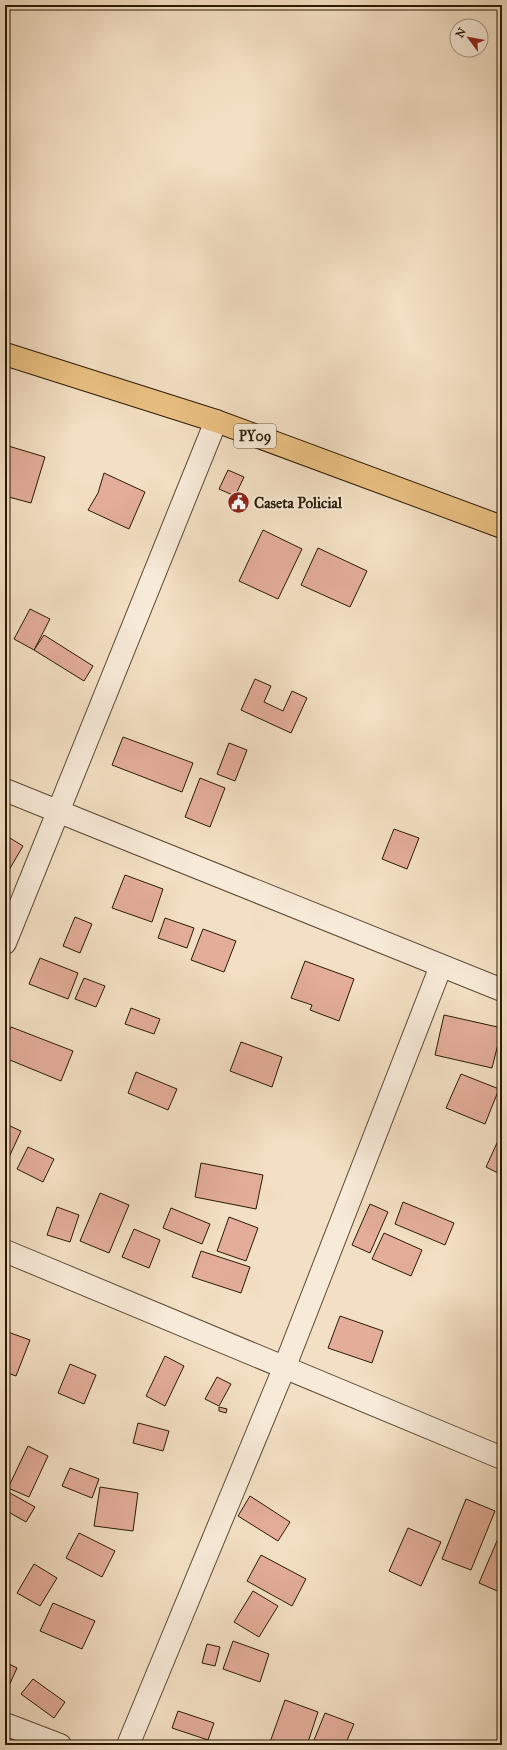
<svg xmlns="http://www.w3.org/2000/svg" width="507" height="1750" font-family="'IM FELL Great Primer',serif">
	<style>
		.building { fill: #e3ad99; stroke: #2a1a04 }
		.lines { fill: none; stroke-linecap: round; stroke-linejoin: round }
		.street-casing { stroke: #5c4b34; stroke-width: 24 }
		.highway-casing { stroke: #2a1a04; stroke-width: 24 }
		.street { stroke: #f7ead8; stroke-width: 22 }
		.highway { stroke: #eac082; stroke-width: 22 }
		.labels { text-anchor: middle; stroke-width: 4; stroke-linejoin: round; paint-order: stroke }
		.shield { fill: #f7ead8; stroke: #685844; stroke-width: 1 }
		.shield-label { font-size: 14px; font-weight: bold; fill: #2a1a04 }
		.poi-label { font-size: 15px; font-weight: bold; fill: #2a1a04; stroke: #f7ead8; text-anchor: start }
	</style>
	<rect width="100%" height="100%" fill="#f3dfc3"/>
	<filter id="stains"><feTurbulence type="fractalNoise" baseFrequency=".005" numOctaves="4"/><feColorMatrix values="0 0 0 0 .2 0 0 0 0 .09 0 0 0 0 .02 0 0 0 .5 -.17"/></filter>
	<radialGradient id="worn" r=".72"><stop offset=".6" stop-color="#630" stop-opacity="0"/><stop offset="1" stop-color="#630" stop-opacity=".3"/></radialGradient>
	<g class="building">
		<path d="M 5,445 L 45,457 L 31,503 L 5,496 Z"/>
		<path d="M 228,470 L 244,477 L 235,496 L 219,489 Z"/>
		<path d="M 104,473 L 145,492 L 129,529 L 88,510 L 98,493 Z"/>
		<path d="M 263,530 L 302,549 L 278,599 L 239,581 Z"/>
		<path d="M 318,548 L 367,571 L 350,607 L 301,585 Z"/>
		<path d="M 30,609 L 50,619 L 34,650 L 14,639 Z"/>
		<path d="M 44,635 L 93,666 L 84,681 L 34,650 Z"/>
		<path d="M 255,679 L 271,686 L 264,702 L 283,711 L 292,691 L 307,698 L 291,733 L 241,710 Z"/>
		<path d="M 123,737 L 193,763 L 182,792 L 112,765 Z"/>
		<path d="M 229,743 L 247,750 L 235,781 L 217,774 Z"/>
		<path d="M 200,778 L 225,788 L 210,827 L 185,817 Z"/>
		<path d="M 394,829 L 419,838 L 407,869 L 382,859 Z"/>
		<path d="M 5,835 L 23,846 L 5,877 Z"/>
		<path d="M 125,875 L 163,889 L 152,922 L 112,908 Z"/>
		<path d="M 75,917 L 92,924 L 80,953 L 63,946 Z"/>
		<path d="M 165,918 L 194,928 L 187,948 L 158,938 Z"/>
		<path d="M 203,929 L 236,941 L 224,972 L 191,960 Z"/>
		<path d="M 40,958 L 78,973 L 68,999 L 29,984 Z"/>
		<path d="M 305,961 L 354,979 L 339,1021 L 310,1010 L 312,1005 L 291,998 Z"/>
		<path d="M 84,978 L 105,986 L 96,1007 L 75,999 Z"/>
		<path d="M 131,1008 L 160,1019 L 154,1034 L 125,1024 Z"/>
		<path d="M 444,1015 L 502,1028 L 492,1068 L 435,1055 Z"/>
		<path d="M 11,1027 L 73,1051 L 61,1081 L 5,1058 L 5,1041 Z"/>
		<path d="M 241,1042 L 282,1057 L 272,1087 L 230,1071 Z"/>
		<path d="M 136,1072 L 177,1089 L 168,1110 L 128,1093 Z"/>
		<path d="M 461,1074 L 499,1089 L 485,1124 L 446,1108 Z"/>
		<path d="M 10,1126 L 21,1131 L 5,1166 L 5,1136 Z"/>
		<path d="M 502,1132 L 502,1175 L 486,1167 Z"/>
		<path d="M 28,1147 L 54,1159 L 43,1182 L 17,1169 Z"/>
		<path d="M 201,1163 L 263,1175 L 256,1209 L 195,1197 Z"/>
		<path d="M 100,1193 L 129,1205 L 109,1253 L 80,1241 Z"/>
		<path d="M 403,1202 L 454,1223 L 445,1245 L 395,1224 Z"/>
		<path d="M 370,1204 L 388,1212 L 370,1253 L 352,1245 Z"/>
		<path d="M 57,1207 L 79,1215 L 70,1242 L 47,1235 Z"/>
		<path d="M 171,1208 L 210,1224 L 202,1244 L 163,1228 Z"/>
		<path d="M 229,1217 L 258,1228 L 246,1261 L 217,1251 Z"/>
		<path d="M 134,1229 L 160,1240 L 149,1268 L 122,1257 Z"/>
		<path d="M 384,1233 L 422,1250 L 411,1276 L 372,1259 Z"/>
		<path d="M 201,1251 L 250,1267 L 241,1293 L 192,1277 Z"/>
		<path d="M 340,1316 L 383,1331 L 372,1363 L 328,1348 Z"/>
		<path d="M 5,1331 L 30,1340 L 16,1376 L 5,1372 Z"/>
		<path d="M 165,1356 L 184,1366 L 165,1406 L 146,1396 Z"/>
		<path d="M 70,1364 L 96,1375 L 84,1404 L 58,1393 Z"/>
		<path d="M 217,1377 L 231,1384 L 219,1406 L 205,1399 Z"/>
		<path d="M 219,1407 L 227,1409 L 226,1413 L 219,1411 Z"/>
		<path d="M 138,1423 L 169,1431 L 163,1451 L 133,1443 Z"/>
		<path d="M 28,1446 L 48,1456 L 29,1497 L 8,1488 Z"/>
		<path d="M 70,1468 L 99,1479 L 92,1498 L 62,1486 Z"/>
		<path d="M 100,1487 L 138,1493 L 133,1531 L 94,1526 Z"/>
		<path d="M 10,1493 L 35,1507 L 26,1522 L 5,1510 L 5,1502 Z"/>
		<path d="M 250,1496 L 290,1522 L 278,1541 L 238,1516 Z"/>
		<path d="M 466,1499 L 495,1511 L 471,1570 L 442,1559 Z"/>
		<path d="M 408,1528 L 441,1542 L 421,1586 L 389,1571 Z"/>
		<path d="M 502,1529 L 502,1593 L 479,1583 Z"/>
		<path d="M 79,1533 L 115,1551 L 102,1577 L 66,1558 Z"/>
		<path d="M 261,1555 L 306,1579 L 292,1606 L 247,1581 Z"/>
		<path d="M 34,1564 L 57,1578 L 40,1606 L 17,1593 Z"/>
		<path d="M 253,1591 L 278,1606 L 259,1637 L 234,1622 Z"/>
		<path d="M 53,1603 L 95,1621 L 82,1649 L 40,1631 Z"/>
		<path d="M 233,1641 L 269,1654 L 260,1682 L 223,1669 Z"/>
		<path d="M 207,1644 L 220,1647 L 215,1666 L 202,1663 Z"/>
		<path d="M 5,1662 L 17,1668 L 7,1690 L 5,1689 Z"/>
		<path d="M 33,1679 L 65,1702 L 54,1718 L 21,1694 Z"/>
		<path d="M 285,1700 L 318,1712 L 307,1745 L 269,1745 Z"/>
		<path d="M 178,1711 L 214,1723 L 208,1740 L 172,1728 Z"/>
		<path d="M 325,1713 L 354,1724 L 345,1745 L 312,1745 Z"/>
	</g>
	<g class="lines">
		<defs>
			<g id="street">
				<path d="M 5,790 L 502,990"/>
				<path d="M 5,943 L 216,421"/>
				<path d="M 5,1251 L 502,1458"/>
				<path d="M 5,1724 L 60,1745"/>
				<path d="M 128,1745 L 285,1366 L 441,966"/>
			</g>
			<path id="highway" d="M 5,354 L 216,421 L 502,527"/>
		</defs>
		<use href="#street" class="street-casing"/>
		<use href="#highway" class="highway-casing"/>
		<use href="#street" class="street"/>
		<use href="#highway" class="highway"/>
	</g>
	<defs>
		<symbol id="civic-disc" viewBox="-11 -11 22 22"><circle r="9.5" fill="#8f2418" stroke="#f7ead8"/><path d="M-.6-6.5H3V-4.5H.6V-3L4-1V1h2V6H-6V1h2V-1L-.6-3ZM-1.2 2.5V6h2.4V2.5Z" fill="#fff"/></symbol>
	</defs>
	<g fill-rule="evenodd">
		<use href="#civic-disc" x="226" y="490" width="25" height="25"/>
	</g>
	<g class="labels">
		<rect class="shield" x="234" y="424" width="42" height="24" rx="3"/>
		<g class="shield-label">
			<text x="255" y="441">PY09</text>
		</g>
		<g class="poi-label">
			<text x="254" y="508">Caseta Policial</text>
		</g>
	</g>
	<rect width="507" height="1750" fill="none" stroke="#f3dfc3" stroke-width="20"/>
	<rect x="6" y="6" width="495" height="1738" fill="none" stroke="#2a1a04" stroke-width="2"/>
	<rect x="10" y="10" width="487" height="1730" fill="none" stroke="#2a1a04"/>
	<g transform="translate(469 38) rotate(302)"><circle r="19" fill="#f7ead8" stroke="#a59783"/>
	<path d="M0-3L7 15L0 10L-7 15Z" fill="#8f2418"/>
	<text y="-6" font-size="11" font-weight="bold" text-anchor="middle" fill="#2a1a04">N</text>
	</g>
	<rect width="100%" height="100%" filter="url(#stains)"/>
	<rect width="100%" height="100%" fill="url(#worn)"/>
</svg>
